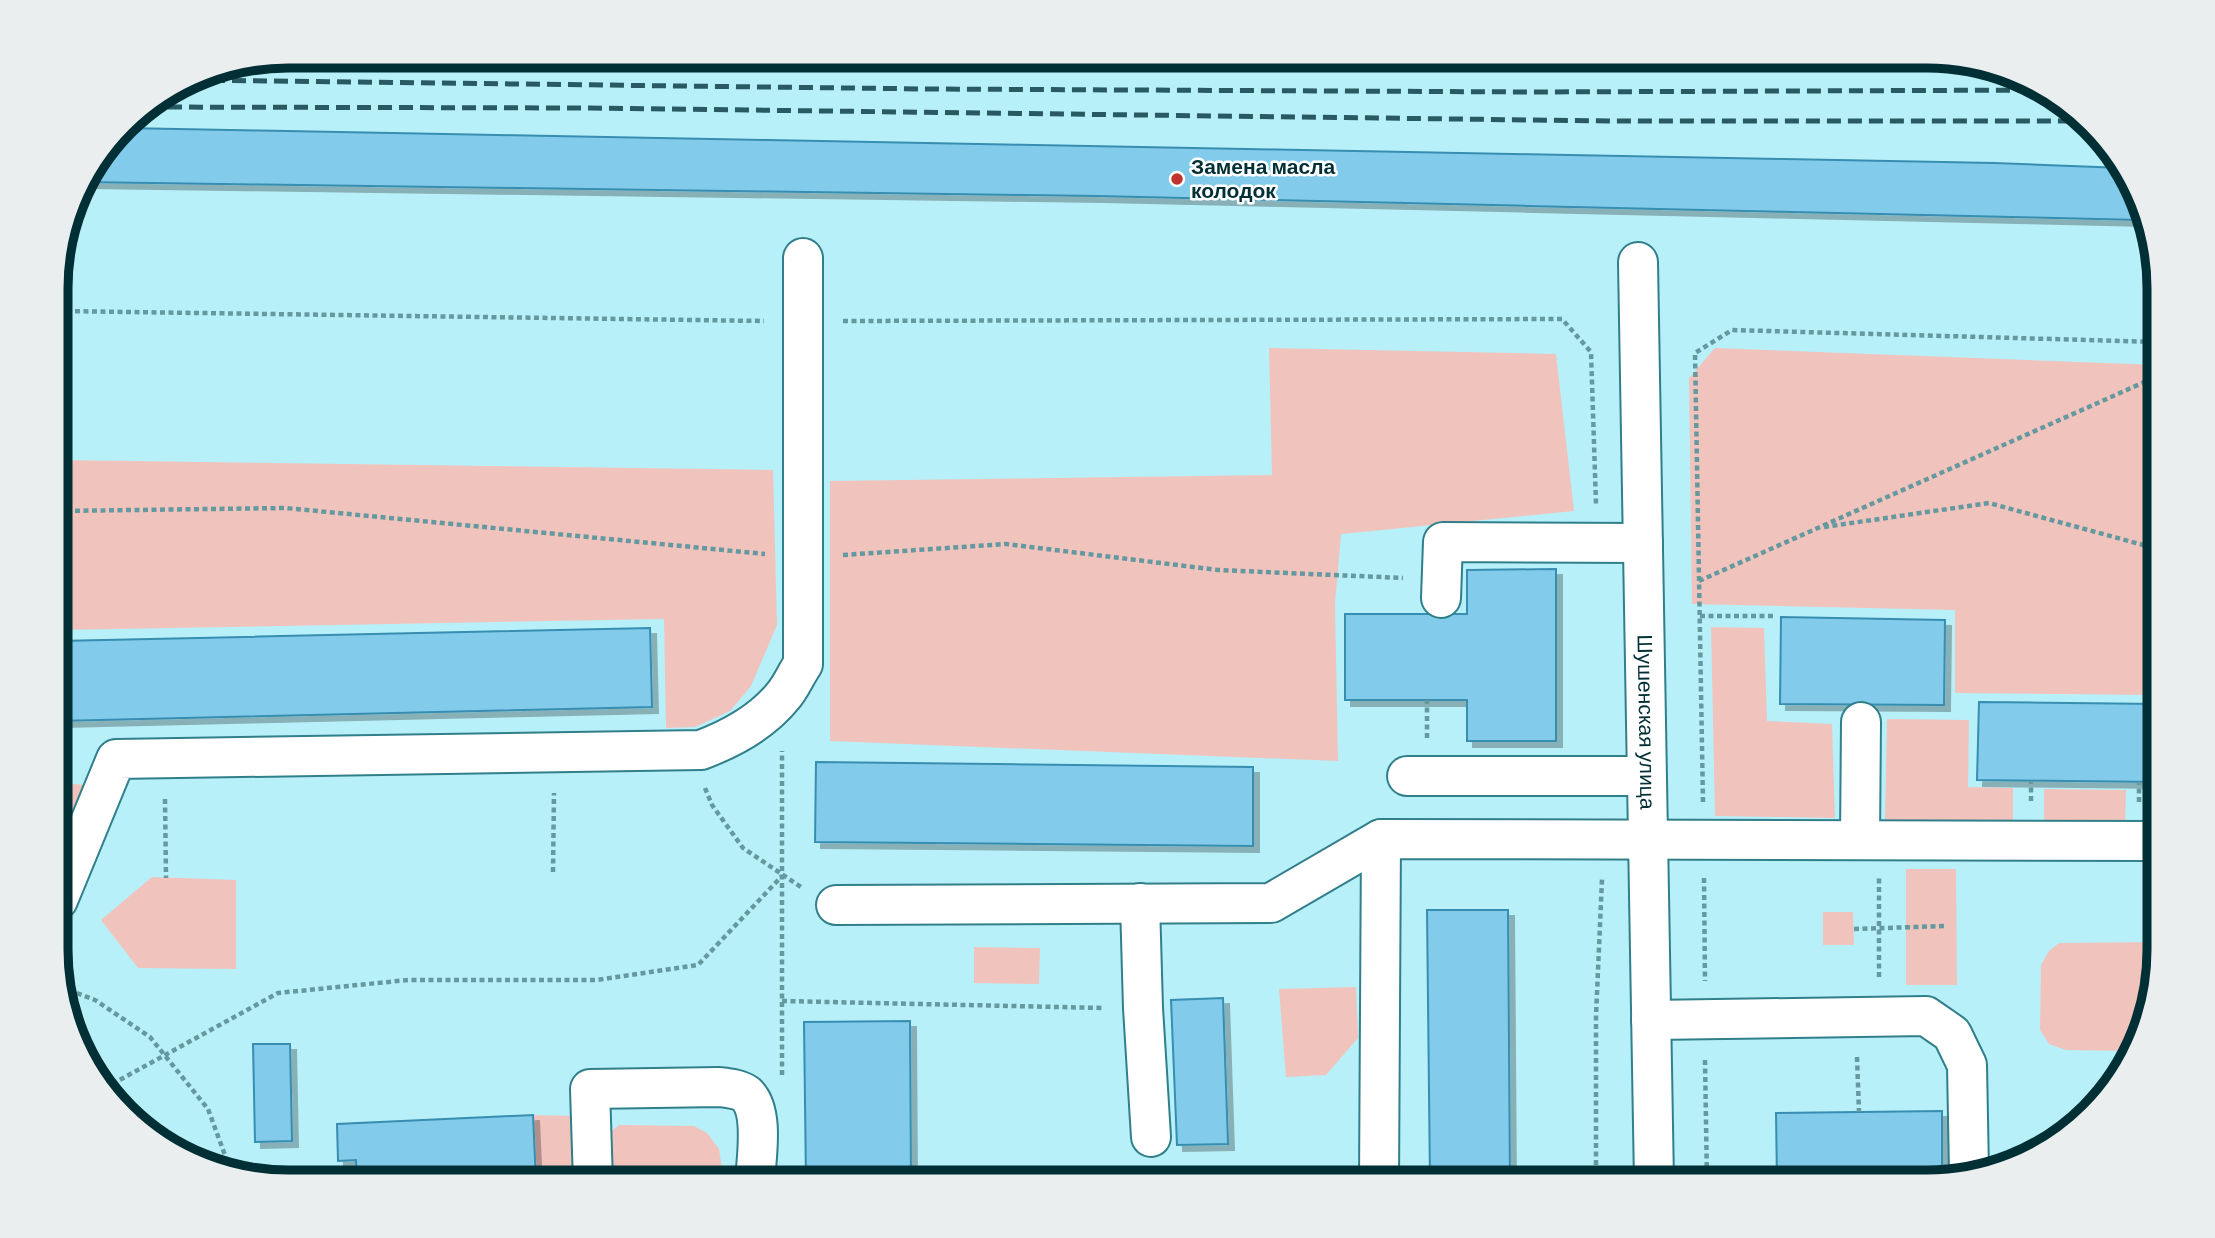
<svg xmlns="http://www.w3.org/2000/svg" width="2215" height="1238" font-family="Barlow,sans-serif">
	<style>
		.green { fill: #f1c3bd }
		.building { fill: #82cbeb; stroke: #388eb0; stroke-width: 2; filter: url(#shadow) }
		.lines { fill: none; stroke-linecap: round; stroke-linejoin: round }
		.minor-casing { stroke: #307f8a; stroke-width: 42 }
		.path { stroke: #6599a0; stroke-width: 4.5; stroke-dasharray: 5 3.5; stroke-linecap: butt }
		.minor { stroke: #fff; stroke-width: 38 }
		.rail { stroke: #295a61; stroke-width: 5; stroke-dasharray: 14 7; stroke-linecap: butt }
		.poi-dot { fill: #c1332c; stroke: #fff; stroke-width: 2.5 }
		.labels { text-anchor: middle; stroke-width: 5; stroke-linejoin: round; paint-order: stroke }
		.poi-label { font-size: 21px; font-weight: bold; fill: #002f35; stroke: #fff; text-anchor: start }
		.street-label { font-size: 21px; fill: #002f35; stroke: #fff }
		.rim { fill: none; stroke: #002f35; stroke-width: 9 }
	</style>
	<defs>
		<filter id="shadow"><feDropShadow dx="6" dy="6" stdDeviation="0" flood-color="#0004"/></filter>
	</defs>
	<rect width="100%" height="100%" fill="#b8f0f9"/>
	<g class="green">
		<path d="M 1269,348 L 1556,354 L 1574,511 L 1341,534 L 1335,604 L 1338,761 L 830,741 L 830,481 L 1272,475 Z"/>
		<path d="M 1715,348 L 2158,365 L 2159,695 L 1955,693 L 1955,610 L 1692,604 L 1689,378 Z"/>
		<path d="M 58,460 L 773,470 L 777,625 L 751,686 L 730,711 L 695,727 L 666,728 L 664,619 L 58,630 Z"/>
		<path d="M 1711,627 L 1764,628 L 1767,721 L 1832,724 L 1835,818 L 1715,816 Z"/>
		<path d="M 1887,719 L 1969,720 L 1968,787 L 2013,788 L 2013,825 L 1885,823 Z"/>
		<path d="M 58,783 L 87,785 L 58,851 Z"/>
		<path d="M 2044,789 L 2126,790 L 2125,831 L 2044,830 Z"/>
		<path d="M 1906,869 L 1956,869 L 1957,985 L 1906,985 Z"/>
		<path d="M 152,877 L 236,880 L 236,969 L 138,968 L 101,920 Z"/>
		<path d="M 1823,912 L 1853,912 L 1854,945 L 1823,945 Z"/>
		<path d="M 2159,942 L 2159,964 L 2132,1051 L 2066,1050 L 2049,1044 L 2040,1030 L 2041,965 L 2049,951 L 2059,943 Z"/>
		<path d="M 974,947 L 1040,948 L 1039,984 L 974,983 Z"/>
		<path d="M 1356,987 L 1358,1038 L 1326,1075 L 1286,1077 L 1279,989 Z"/>
		<path d="M 533,1115 L 576,1116 L 578,1182 L 536,1182 Z"/>
		<path d="M 619,1125 L 694,1126 L 707,1133 L 719,1149 L 724,1182 L 606,1182 L 607,1135 Z"/>
	</g>
	<g class="building">
		<path d="M 124,128 L 1995,163 L 2123,168 L 2140,220 L 1097,196 L 83,182 Z"/>
		<path d="M 1556,569 L 1556,741 L 1467,741 L 1467,700 L 1345,700 L 1345,614 L 1467,614 L 1467,570 Z"/>
		<path d="M 1781,617 L 1945,620 L 1944,705 L 1780,704 Z"/>
		<path d="M 650,628 L 652,707 L 58,721 L 58,641 Z"/>
		<path d="M 1979,702 L 2159,704 L 2159,782 L 1977,780 Z"/>
		<path d="M 816,762 L 1253,767 L 1253,846 L 815,842 Z"/>
		<path d="M 1427,910 L 1508,910 L 1510,1182 L 1430,1182 Z"/>
		<path d="M 1223,998 L 1228,1144 L 1177,1145 L 1171,1000 Z"/>
		<path d="M 910,1021 L 911,1182 L 806,1182 L 804,1022 Z"/>
		<path d="M 253,1044 L 290,1044 L 292,1141 L 255,1142 Z"/>
		<path d="M 1942,1111 L 1942,1181 L 1777,1182 L 1776,1113 Z"/>
		<path d="M 533,1115 L 536,1182 L 357,1182 L 356,1160 L 338,1161 L 337,1124 Z"/>
	</g>
	<g class="lines">
		<defs>
			<g id="minor">
				<path id="s1" d="M 1638,262 L 1654,1182"/>
				<path d="M 1441,598 L 1443,542 L 1643,543"/>
				<path d="M 1407,776 L 1646,776"/>
				<path d="M 1860,839 L 1861,722"/>
				<path d="M 58,900 L 116,759 L 701,750 C 730,739 763,721 783,696 C 791,687 796,674 803,664 L 803,258"/>
				<path d="M 1140,903 L 1143,1008 L 1151,1137"/>
				<path d="M 836,905 L 1271,903 L 1381,839 L 2159,841"/>
				<path d="M 1651,1020 L 1926,1016 L 1952,1034 L 1967,1065 L 1969,1172"/>
				<path d="M 593,1182 L 590,1089 L 719,1087 C 728,1088 739,1089 746,1094 C 765,1111 756,1159 755,1182"/>
				<path d="M 1379,1182 L 1381,839"/>
			</g>
		</defs>
		<use href="#minor" class="minor-casing"/>
		<g class="path">
			<path d="M 58,311 L 764,321"/>
			<path d="M 843,321 L 1562,319 L 1591,352 L 1596,504"/>
			<path d="M 58,511 L 286,508 L 765,554"/>
			<path d="M 1824,527 L 1989,503 L 2158,549"/>
			<path d="M 843,555 L 1006,544 L 1218,570 L 1403,578"/>
			<path d="M 1699,581 L 2158,376"/>
			<path d="M 1700,616 L 1773,616"/>
			<path d="M 1427,738 L 1427,700"/>
			<path d="M 58,758 L 73,758"/>
			<path d="M 705,788 L 712,805 L 743,848 L 801,887"/>
			<path d="M 165,799 L 166,878"/>
			<path d="M 2031,801 L 2031,781"/>
			<path d="M 1703,802 L 1695,353 L 1732,330 L 2158,342"/>
			<path d="M 2139,802 L 2139,782"/>
			<path d="M 553,872 L 554,793"/>
			<path d="M 1704,878 L 1705,981"/>
			<path d="M 1854,929 L 1945,926"/>
			<path d="M 1879,977 L 1879,878"/>
			<path d="M 61,987 L 95,1000 L 150,1037 L 208,1109 L 229,1166"/>
			<path d="M 782,1001 L 1103,1008"/>
			<path d="M 1857,1057 L 1859,1112"/>
			<path d="M 1705,1060 L 1707,1182"/>
			<path d="M 782,1075 L 782,751"/>
			<path d="M 2114,1081 L 2115,1065"/>
			<path d="M 105,1088 L 278,993 L 408,980 L 597,980 L 698,965 L 782,876"/>
			<path d="M 654,1182 L 654,1180"/>
			<path d="M 1596,1182 L 1596,1016 L 1602,879"/>
		</g>
		<use href="#minor" class="minor"/>
		<g class="rail">
			<path d="M 1159,56 L 1537,60 L 1939,59"/>
			<path d="M 190,80 L 928,89 L 1537,92 L 2045,90"/>
			<path d="M 147,107 L 590,108 L 1612,121 L 2079,121"/>
		</g>
	</g>
	<circle class="poi-dot" cx="1177" cy="179" r="7"/>
	<g class="labels">
		<g class="poi-label">
			<text x="1191" y="174">Замена масла<tspan x="1191" dy="24">колодок</tspan></text>
		</g>
		<g class="street-label">
			<text dy="7" stroke="none"><textPath href="#s1" startOffset="460">Шушенская улица</textPath></text>
		</g>
	</g>
	<path d="M0 0H2215V1238H0ZM288 68H1927A220 220 0 0 1 2147 288V950A220 220 0 0 1 1927 1170H288A220 220 0 0 1 68 950V288A220 220 0 0 1 288 68Z" fill="#ebeeef" fill-rule="evenodd"/>
	<path class="rim" d="M288 68H1927A220 220 0 0 1 2147 288V950A220 220 0 0 1 1927 1170H288A220 220 0 0 1 68 950V288A220 220 0 0 1 288 68Z"/>
</svg>
